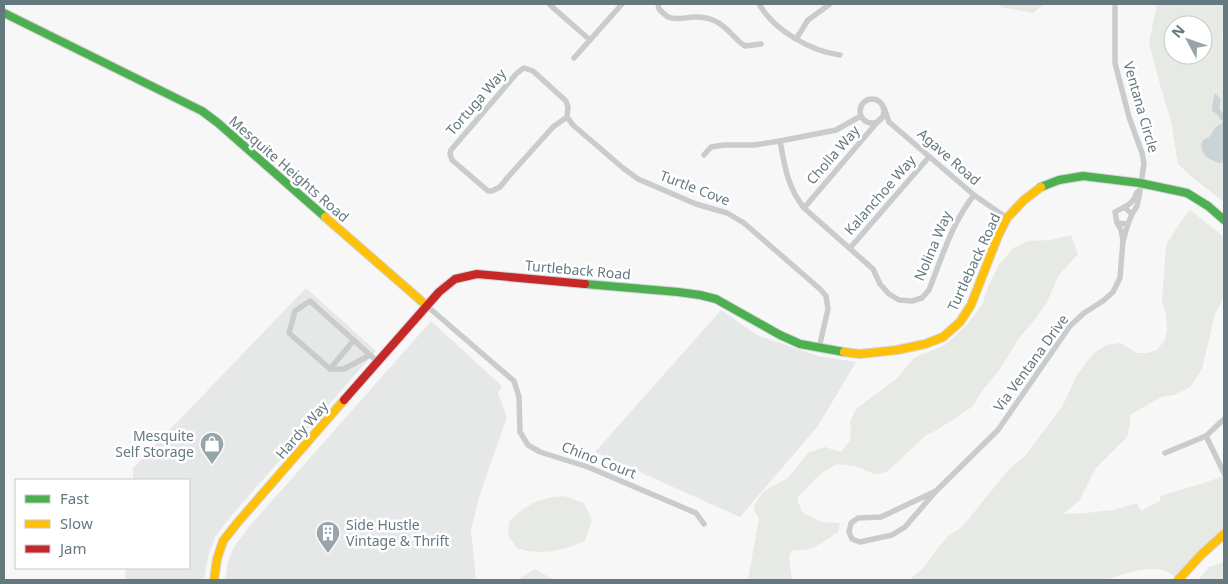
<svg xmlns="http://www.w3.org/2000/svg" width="1228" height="584" font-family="'Noto Sans',sans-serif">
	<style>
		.built { fill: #e6e8e7 }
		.green { fill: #e6e9e4; fill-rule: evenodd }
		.water { fill: #cad4d6 }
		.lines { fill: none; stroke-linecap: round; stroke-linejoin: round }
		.fast-casing { stroke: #d3d4d5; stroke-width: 10 }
		.slow-casing { stroke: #d3d4d5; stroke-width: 10 }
		.jam-casing { stroke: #d3d4d5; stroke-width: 10 }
		.street { stroke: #cacccc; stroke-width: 5.5 }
		.fast { stroke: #4caf50; stroke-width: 8 }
		.slow { stroke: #ffc107; stroke-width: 8 }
		.jam { stroke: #c62828; stroke-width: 8 }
		.labels { text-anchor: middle; stroke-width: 5; stroke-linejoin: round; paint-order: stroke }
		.street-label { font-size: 14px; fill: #647880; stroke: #fff }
		.poi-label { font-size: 14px; fill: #647880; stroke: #fff; text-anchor: end }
	</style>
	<rect width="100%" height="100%" fill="#f7f7f7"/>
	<g class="built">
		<path d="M 306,288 L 376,351 L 231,516 L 215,537 L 208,557 L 204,580 L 125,580 L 126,568 L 189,568 L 189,480 L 133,480 L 133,468 Z"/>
		<path d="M 721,310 L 757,335 L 818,356 L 856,362 L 818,426 L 740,517 L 595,452 Z"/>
		<path d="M 431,321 L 502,386 L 498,393 L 507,417 L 480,494 L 471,530 L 476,580 L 225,580 L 228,562 L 234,547 L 247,529 Z"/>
	</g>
	<g class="green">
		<path d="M 998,4 L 1044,4 L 1033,13 L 1001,7 Z"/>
		<path d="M 1157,4 L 1224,4 L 1224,26 L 1222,36 L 1224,43 L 1224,202 L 1193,178 L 1178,164 L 1171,121 L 1161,88 L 1149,43 ZM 1173,25 L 1203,25 L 1203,55 L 1173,55 Z"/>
		<path d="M 1190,210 L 1224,237 L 1224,296 L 1215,314 L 1202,369 L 1190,387 L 1174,395 L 1161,397 L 1130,415 L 1130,424 L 1127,437 L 1095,469 L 1079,501 L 1063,514 L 1086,513 L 1113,510 L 1137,503 L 1141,511 L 1160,501 L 1160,496 L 1204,483 L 1223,476 L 1224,479 L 1224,528 L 1204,546 L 1176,577 C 1172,574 1167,571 1162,570 C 1146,566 1121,574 1106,580 L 912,580 L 911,578 L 923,568 L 934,553 L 948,536 L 962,527 L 1010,468 L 1024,457 L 1062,407 L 1078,373 L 1093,354 L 1106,345 L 1120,343 L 1137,353 L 1148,353 L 1157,350 L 1165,340 L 1167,330 L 1166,313 L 1162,302 L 1166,245 L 1183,218 Z"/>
		<path d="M 1071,235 L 1078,254 L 1059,275 L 1046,304 L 1036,318 L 1019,338 L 1000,369 L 982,391 L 972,407 L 937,430 L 925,436 L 887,472 L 874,474 L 855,466 L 837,464 L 820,474 L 797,498 L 802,512 L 821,522 L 840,523 L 838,532 L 823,542 L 811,549 L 791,551 L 789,557 L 792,580 L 748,580 L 759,519 L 754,510 L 755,504 L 764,491 L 788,478 L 808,453 L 825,447 L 841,452 L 850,440 L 851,430 L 850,422 L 856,409 L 897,378 L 914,358 L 945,345 L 968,324 L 982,305 L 988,287 L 999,265 L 1013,248 L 1028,241 L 1051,240 Z"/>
		<path d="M 564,496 L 584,503 L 592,520 L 585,541 L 570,547 L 554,551 L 541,552 L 527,551 L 517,548 L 508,536 L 509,522 C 526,504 539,498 564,496 Z"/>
		<path d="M 1224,562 L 1224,580 L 1198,580 L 1209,567 Z"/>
		<path d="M 535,569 L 554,580 L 517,580 Z"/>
	</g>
	<path class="water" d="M 1215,93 L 1221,100 L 1219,107 L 1224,116 L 1224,161 L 1220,163 C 1209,160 1197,153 1203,140 L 1209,137 L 1216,127 L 1222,123 L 1223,121 L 1220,119 L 1217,114 L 1212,111 C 1212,108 1214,95 1215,93 Z"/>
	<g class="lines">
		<defs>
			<g id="fast">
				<path d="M 4,13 L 202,111 L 218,123 L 325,217"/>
				<path d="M 1041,187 L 1059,180 L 1083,176 L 1140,183 L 1187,193 L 1208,206 L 1224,220"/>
				<path d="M 585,284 L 678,292 L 700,295 L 716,299 L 780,335 L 800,344 L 844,352"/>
			</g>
			<g id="slow">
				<path d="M 325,217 L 427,306"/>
				<path d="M 844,352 L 860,354 L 897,350 L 925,344 L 943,337 L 960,322 L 971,305 L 998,236 L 1007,218 L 1024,200 L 1041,187"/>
				<path d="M 214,580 L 217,559 L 223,541 L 238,522 L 344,400"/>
				<path d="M 1178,580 L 1201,555 L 1224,534"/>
			</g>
			<path id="jam" d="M 344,400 L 439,292 L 455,279 L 477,274 L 585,284"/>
		</defs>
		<use href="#fast" class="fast-casing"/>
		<use href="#slow" class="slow-casing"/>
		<use href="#jam" class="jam-casing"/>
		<g class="street">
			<path d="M 550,4 L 550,5 L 590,40"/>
			<path d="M 658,4 L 659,9 C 662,12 665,15 668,17 C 677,21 686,17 695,17 C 702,17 709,18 715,21 C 727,26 734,39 745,46 L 761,44"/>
			<path d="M 759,4 C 774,30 810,51 840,55"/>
			<path d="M 1115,7 L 1115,63 L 1129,117 L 1142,153 L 1144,163 L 1139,197 L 1137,206 L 1132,214"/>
			<path d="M 796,39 L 808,20 L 830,4"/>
			<path d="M 574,58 L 622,4"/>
			<circle cx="872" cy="111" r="12"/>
			<path d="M 884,108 L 889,122 L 974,195 L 1007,218"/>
			<path d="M 567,117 L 553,127 L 508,177 L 500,187 L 492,191 L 488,191 L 452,160 L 450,154 L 451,150 L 517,73 L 524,68 L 533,71 L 566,101 L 568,107 L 567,117 L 573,125 L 623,168 L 638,179 L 696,204 L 727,213 L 744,223 L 820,289 L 826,296 L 828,309 L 819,348"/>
			<path d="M 780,141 C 785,167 787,186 804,208 L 873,269 L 880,284 L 889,294 L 899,300 L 912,301 L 922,298 L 929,290 C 942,257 952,223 974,195"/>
			<path d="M 704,155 L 711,147 L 724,145 L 754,145 L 780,141 L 836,130 L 861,116"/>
			<path d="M 1124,207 L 1132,214 L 1128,224 L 1117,223 L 1115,212 C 1126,206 1133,205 1137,192"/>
			<path d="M 804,208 L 880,119"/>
			<path d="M 1117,223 L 1121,230 L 1123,240"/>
			<path d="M 850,248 L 929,157"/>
			<path d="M 427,306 L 514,381 L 519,397 L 520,432 L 528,445 L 540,452 L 588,467 L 696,513 L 704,524"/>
			<path d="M 354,340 L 330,369 L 289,333 L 295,311 L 310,301 L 378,362"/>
			<path d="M 330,369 L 344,369 L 370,355"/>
			<path d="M 1206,436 L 1224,473"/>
			<path d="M 1165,453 L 1206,436 L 1224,419"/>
			<path d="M 936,491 L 881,517 L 858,518 L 851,523 L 849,532 L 852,539 L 860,542 L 892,535 L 905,527 L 936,491 L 998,430 L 1070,326 L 1084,313 L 1103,301 L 1113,292 L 1120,278 L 1123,241 L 1128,224"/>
		</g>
		<use href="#fast" class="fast"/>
		<use href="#slow" class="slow"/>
		<use href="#jam" class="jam"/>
	</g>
	<defs>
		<symbol id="shop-pin" viewBox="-11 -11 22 30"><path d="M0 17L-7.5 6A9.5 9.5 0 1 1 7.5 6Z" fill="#97a4aa" stroke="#fff"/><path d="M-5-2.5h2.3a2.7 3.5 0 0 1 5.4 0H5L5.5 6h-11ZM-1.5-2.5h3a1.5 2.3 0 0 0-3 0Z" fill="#fff"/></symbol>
		<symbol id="building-pin" viewBox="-11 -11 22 30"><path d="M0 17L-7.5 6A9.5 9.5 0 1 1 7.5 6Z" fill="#97a4aa" stroke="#fff"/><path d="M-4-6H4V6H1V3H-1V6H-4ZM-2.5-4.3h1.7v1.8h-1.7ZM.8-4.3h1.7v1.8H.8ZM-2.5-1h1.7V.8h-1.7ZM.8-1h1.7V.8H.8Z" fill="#fff"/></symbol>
	</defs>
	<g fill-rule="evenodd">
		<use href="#shop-pin" x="198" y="430" width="28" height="38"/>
		<use href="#building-pin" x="314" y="519" width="28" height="38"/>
	</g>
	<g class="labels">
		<g class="street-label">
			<text transform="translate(476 102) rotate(-49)" y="5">Tortuga Way</text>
			<text transform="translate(1141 107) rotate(74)" y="5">Ventana Circle</text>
			<text transform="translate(833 155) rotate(-49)" y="5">Cholla Way</text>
			<text transform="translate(949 157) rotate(41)" y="5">Agave Road</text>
			<text transform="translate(289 169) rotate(41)" y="5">Mesquite Heights Road</text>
			<text transform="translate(695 188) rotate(21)" y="5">Turtle Cove</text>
			<text transform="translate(880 195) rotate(-49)" y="5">Kalanchoe Way</text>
			<text transform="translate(933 246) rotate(-67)" y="5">Nolina Way</text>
			<text transform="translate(974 262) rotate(-65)" y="5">Turtleback Road</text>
			<text transform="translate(578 270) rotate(5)" y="5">Turtleback Road</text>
			<text transform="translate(1031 363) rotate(-54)" y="5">Via Ventana Drive</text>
			<text transform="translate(302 430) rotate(-49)" y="5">Hardy Way</text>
			<text transform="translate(599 460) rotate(21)" y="5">Chino Court</text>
		</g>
		<g class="poi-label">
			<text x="194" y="441">Mesquite<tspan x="194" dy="16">Self Storage</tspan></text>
			<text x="346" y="530" text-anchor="start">Side Hustle<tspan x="346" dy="16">Vintage &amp; Thrift</tspan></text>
		</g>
	</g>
	<rect width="1228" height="584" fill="none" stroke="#647880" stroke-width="10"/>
	<rect x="15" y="479" width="175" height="90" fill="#ffffff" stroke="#c1c9cc"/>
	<rect x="25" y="495" width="25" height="8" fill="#4caf50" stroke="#c1c9cc"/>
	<text x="60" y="504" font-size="15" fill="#647880">Fast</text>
	<rect x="25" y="520" width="25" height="8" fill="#ffc107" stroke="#c1c9cc"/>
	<text x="60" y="529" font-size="15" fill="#647880">Slow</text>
	<rect x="25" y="545" width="25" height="8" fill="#c62828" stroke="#c1c9cc"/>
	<text x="60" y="554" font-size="15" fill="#647880">Jam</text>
	<g transform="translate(1188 40) rotate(311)"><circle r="24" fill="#ffffff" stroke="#c1c9cc"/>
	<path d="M0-4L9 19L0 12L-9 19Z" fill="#97a4aa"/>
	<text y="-8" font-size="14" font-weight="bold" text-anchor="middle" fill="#647880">N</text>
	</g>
</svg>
